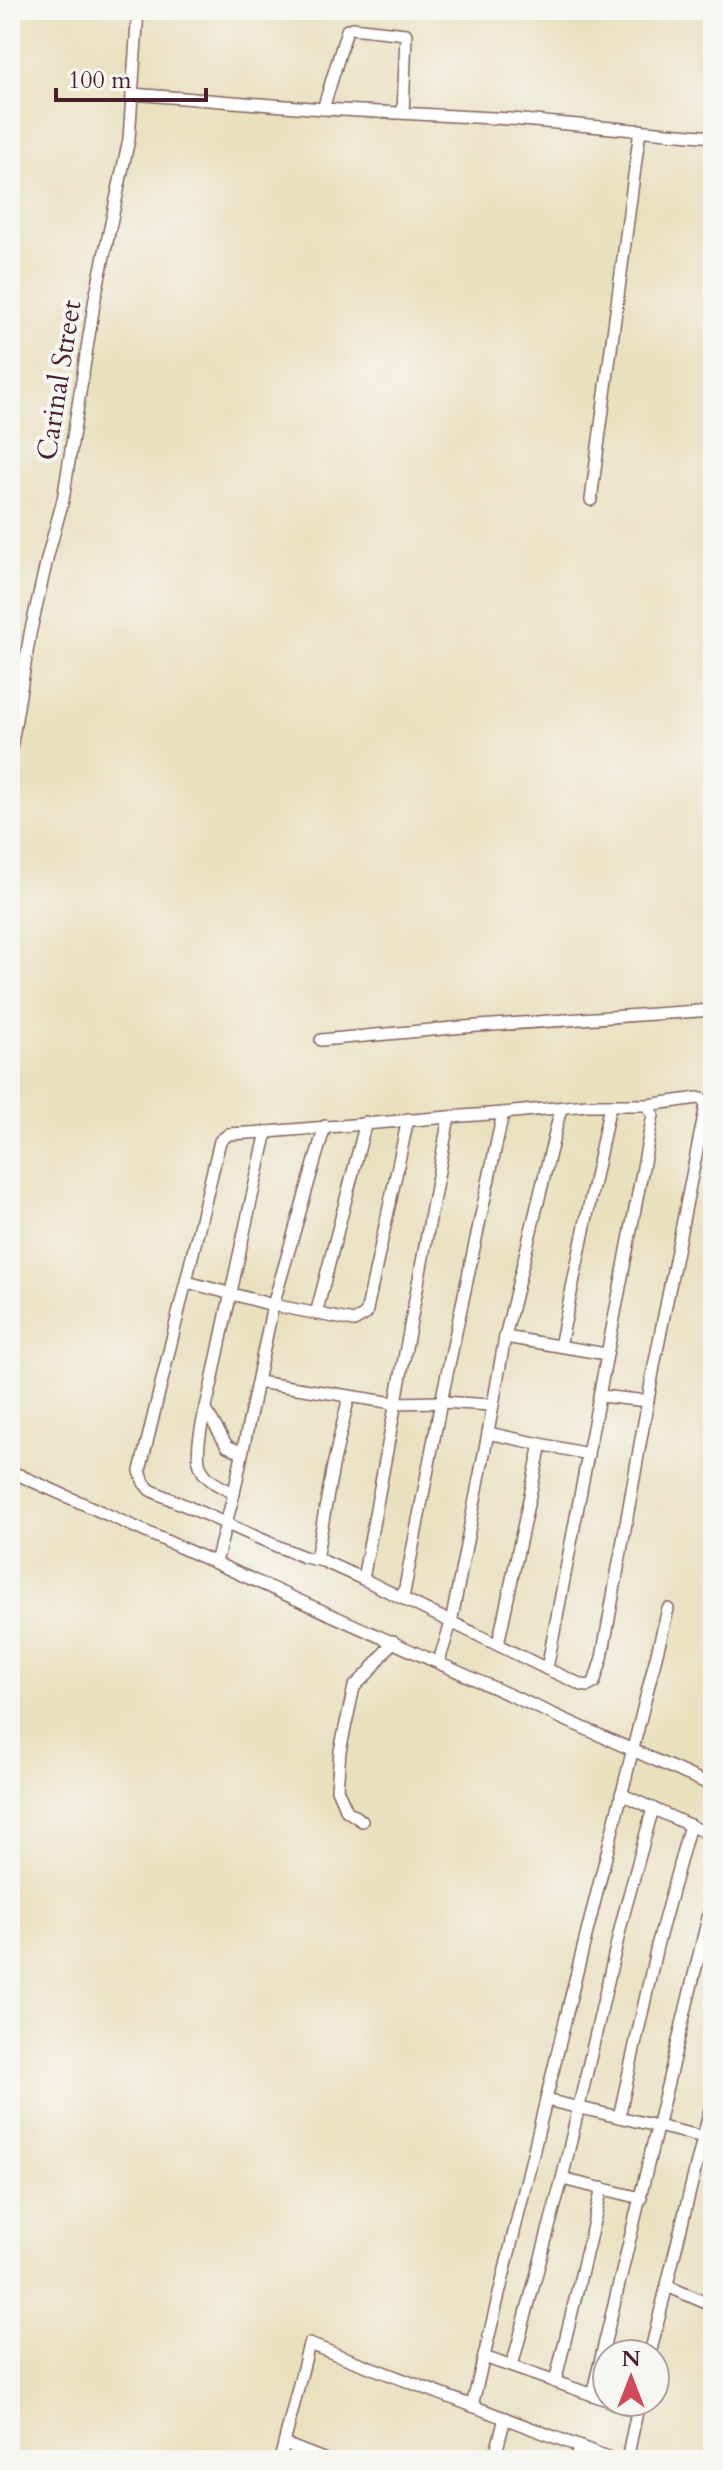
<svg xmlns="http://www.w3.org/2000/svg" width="723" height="2470" font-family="Cardo,serif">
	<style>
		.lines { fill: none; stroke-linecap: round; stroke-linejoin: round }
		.minor-casing { stroke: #82635e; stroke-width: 14 }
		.minor { stroke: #fff; stroke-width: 11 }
		.labels { text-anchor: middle; stroke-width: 8; stroke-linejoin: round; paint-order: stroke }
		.street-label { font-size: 28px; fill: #4a1f2b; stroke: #f6f6f2 }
	</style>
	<rect width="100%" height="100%" fill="#f6f6f2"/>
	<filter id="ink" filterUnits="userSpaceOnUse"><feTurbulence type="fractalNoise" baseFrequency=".0125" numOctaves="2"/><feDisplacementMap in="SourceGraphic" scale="16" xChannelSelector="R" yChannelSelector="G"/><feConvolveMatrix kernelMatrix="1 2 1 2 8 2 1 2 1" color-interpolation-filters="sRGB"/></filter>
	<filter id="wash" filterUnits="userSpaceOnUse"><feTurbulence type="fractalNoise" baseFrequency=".006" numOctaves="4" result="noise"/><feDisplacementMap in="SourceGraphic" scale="32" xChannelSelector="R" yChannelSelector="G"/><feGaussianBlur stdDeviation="1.8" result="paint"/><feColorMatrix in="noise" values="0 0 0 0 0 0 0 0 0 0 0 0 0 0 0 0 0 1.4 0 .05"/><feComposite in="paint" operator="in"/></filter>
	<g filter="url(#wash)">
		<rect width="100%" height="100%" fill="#e9e0be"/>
	</g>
	<g filter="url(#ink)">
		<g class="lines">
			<defs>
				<g id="minor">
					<path d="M 132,94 L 323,109 L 511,119 L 713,137"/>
					<path d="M 323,109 L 347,30 L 352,28 L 406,34 L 403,113"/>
					<path d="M 591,500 L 640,130"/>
					<path d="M 10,755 L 30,634 L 48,555 L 63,500 L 95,298 L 129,139 L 138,10"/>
					<path d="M 321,1040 L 464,1027 L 713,1010"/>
					<path d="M 503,1113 L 587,1105 L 648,1105 L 653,1115 L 588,1454"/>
					<path d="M 325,1126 L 273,1305 L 354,1321 L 366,1314 L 408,1119"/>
					<path d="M 267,1132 L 229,1134 L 220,1141 L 140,1471 L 144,1483 L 150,1490 L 279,1547 L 304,1557 L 323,1561 L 363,1579 L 547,1669"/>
					<path d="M 187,1282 L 273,1305 L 234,1493 L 216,1562"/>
					<path d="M 316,1314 L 366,1122"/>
					<path d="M 505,1337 L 606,1354"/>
					<path d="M 560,1346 L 610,1105"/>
					<path d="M 258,1382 L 394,1403 L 441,1402 L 492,1405"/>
					<path d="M 600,1396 L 648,1401"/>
					<path d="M 206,1410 L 227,1446 L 241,1452"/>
					<path d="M 488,1433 L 505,1337 L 561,1108"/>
					<path d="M 10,1471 L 713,1786"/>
					<path d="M 234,1493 C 221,1487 202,1479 199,1462 C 195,1439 210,1396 214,1372 C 231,1291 248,1212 267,1132 L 449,1117"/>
					<path d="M 316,1559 L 333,1466 L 349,1396"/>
					<path d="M 363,1579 L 449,1117 L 503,1113 L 441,1402 L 403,1598"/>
					<path d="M 498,1644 L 541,1444"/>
					<path d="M 439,1661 L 451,1623 L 488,1433 L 588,1454 L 547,1669 L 582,1685 L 588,1686 L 594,1683 L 602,1658 L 654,1366 L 706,1105 L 704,1100 L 698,1098 L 648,1105"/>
					<path d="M 621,1794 L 713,1836"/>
					<path d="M 362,1821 L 347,1811 L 337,1789 L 340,1751 L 354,1687 L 371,1670 L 393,1641"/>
					<path d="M 546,2100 L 704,2137"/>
					<path d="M 619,2117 L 657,1946 L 690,1825"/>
					<path d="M 562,2179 L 641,2198"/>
					<path d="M 667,2286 L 713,2306"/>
					<path d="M 650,2354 L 713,2097"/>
					<path d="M 484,2357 L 607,2400"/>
					<path d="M 512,2366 L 562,2179 L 623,1917 L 653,1808"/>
					<path d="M 555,2382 L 602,2188"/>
					<path d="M 592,2395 L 713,1897"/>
					<path d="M 611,2402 L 636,2412"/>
					<path d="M 472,2406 L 575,1980 L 668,1609"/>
					<path d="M 285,2444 L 326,2460"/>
					<path d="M 280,2460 L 309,2344 L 615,2460"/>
					<path d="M 494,2460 L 505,2418"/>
					<path d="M 576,2460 L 579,2446"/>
					<path d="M 627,2460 L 639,2402"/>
				</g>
			</defs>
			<use href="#minor" class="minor-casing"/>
			<use href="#minor" class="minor"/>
		</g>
	</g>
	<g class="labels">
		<g class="street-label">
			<text transform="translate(58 380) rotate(-81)" y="10">Carinal Street</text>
		</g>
	</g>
	<rect width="723" height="2470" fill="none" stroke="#f6f6f2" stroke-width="40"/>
	<g transform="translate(631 2378)"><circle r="38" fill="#f6f6f2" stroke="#b1a0a2" stroke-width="2"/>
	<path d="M0-6L14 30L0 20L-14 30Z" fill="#d1495b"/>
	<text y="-12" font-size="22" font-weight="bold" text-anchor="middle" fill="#4a1f2b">N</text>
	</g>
	<path d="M56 88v12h150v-12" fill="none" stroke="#4a1f2b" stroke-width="4"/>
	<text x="68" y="88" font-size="24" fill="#4a1f2b" stroke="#f6f6f2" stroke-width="6" paint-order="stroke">100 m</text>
</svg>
